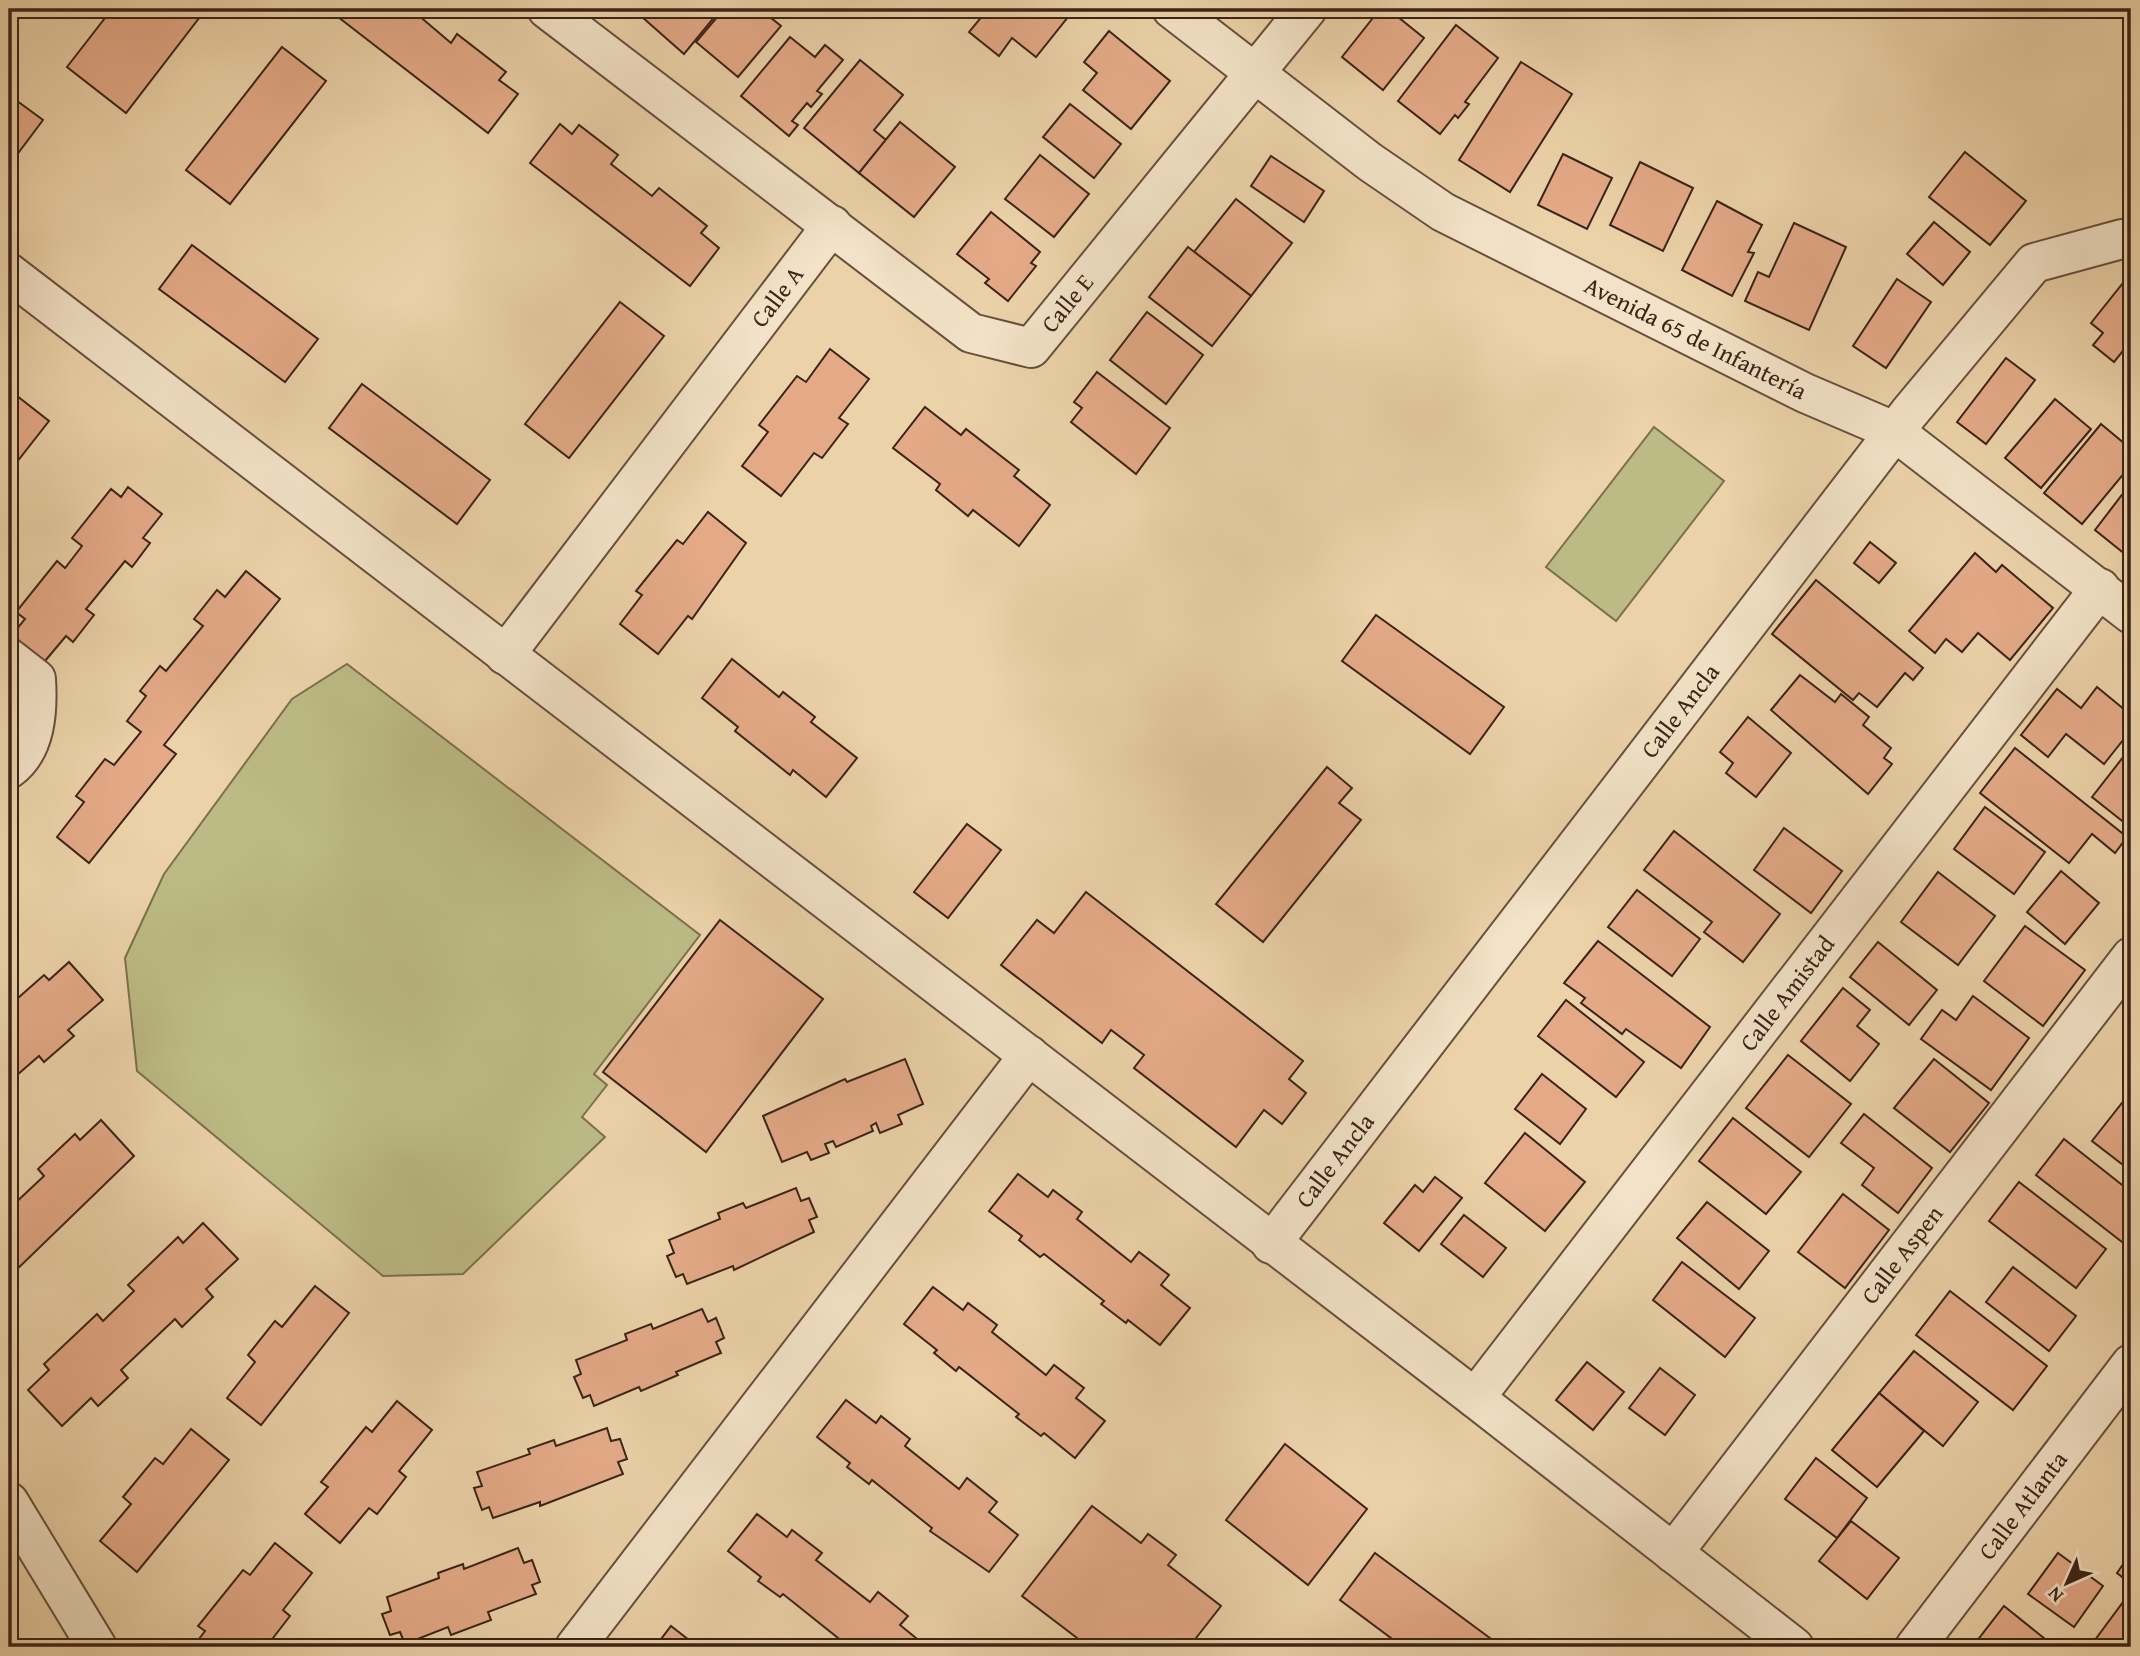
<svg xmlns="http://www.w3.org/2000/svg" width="2140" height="1656" font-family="'Gentium Book Plus',serif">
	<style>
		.green { fill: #bcbb85; stroke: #7c704e; stroke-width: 2 }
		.building { fill: #e4aa88; stroke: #3b2417; stroke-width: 2 }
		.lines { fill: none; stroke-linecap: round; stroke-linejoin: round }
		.minor-casing { stroke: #67503c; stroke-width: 42 }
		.minor { stroke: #f3e2c7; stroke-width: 38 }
		.labels { text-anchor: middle; stroke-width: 5; stroke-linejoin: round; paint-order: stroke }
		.street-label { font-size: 24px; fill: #3b2417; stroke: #f3e2c7 }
	</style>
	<rect width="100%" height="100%" fill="#ecd2a9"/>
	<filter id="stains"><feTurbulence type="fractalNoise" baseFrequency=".00286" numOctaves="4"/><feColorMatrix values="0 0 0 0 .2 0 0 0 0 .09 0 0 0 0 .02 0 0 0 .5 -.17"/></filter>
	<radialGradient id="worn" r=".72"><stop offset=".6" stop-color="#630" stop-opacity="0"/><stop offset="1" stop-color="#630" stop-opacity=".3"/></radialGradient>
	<g class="green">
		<path d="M 1654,427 L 1724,481 L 1616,621 L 1546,567 Z"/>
		<path d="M 347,664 L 700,935 L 594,1074 L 607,1085 L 582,1117 L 605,1137 L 463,1274 L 383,1276 L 137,1071 L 125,958 L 164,874 L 292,699 Z"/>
	</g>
	<g class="building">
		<path d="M 112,9 L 206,9 L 126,113 L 67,67 Z"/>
		<path d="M 411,9 L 451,43 L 457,34 L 506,72 L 499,80 L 518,94 L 488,133 L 329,10 Z"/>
		<path d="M 633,9 L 721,9 L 684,54 Z"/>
		<path d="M 724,9 L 760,9 L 781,26 L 738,77 L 696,42 Z"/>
		<path d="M 988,9 L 1067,9 L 1072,12 L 1036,57 L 1012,38 L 999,56 L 969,32 Z"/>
		<path d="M 1380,9 L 1388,9 L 1424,38 L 1383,90 L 1342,57 Z"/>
		<path d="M 1456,25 L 1498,58 L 1465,102 L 1469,104 L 1458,118 L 1455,115 L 1440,134 L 1398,101 Z"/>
		<path d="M 1109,31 L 1170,81 L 1131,129 L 1083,90 L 1097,73 L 1084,62 Z"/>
		<path d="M 790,37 L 815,57 L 825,45 L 843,60 L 817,91 L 822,94 L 811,107 L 807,103 L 792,121 L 798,125 L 789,136 L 741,96 Z"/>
		<path d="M 282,47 L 326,81 L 230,204 L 186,170 Z"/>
		<path d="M 860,60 L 903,95 L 874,130 L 886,140 L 859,173 L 804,128 Z"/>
		<path d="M 1521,62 L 1572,94 L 1510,192 L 1459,160 Z"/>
		<path d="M 9,95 L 43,120 L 10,164 L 9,163 Z"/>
		<path d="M 1070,104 L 1121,144 L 1094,178 L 1043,137 Z"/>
		<path d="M 900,122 L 955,167 L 914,217 L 859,173 Z"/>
		<path d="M 560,124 L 572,134 L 579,125 L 618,155 L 611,164 L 652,196 L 659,188 L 707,226 L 701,233 L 719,248 L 690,286 L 530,163 Z"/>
		<path d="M 1965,152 L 2026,201 L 1990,245 L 1929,197 Z"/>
		<path d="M 1563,154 L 1612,178 L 1587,229 L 1538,205 Z"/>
		<path d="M 1040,155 L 1089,194 L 1054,237 L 1005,199 Z"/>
		<path d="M 1271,156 L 1324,191 L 1304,222 L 1251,186 Z"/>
		<path d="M 1640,162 L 1693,188 L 1663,251 L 1610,225 Z"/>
		<path d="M 1236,199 L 1292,243 L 1251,296 L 1194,252 Z"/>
		<path d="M 1717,201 L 1762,225 L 1748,252 L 1754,253 L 1732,296 L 1682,270 Z"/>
		<path d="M 991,212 L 1040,252 L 1031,263 L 1036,266 L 1008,301 L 985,283 L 989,279 L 957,254 Z"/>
		<path d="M 1934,222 L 1970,252 L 1943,285 L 1907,254 Z"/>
		<path d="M 1794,223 L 1846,247 L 1809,330 L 1745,301 L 1758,272 L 1769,277 Z"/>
		<path d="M 192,245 L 318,339 L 285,382 L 159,289 Z"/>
		<path d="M 1188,247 L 1251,296 L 1212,346 L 1149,297 Z"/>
		<path d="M 2127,278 L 2131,281 L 2131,341 L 2114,362 L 2093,345 L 2103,333 L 2091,323 Z"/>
		<path d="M 1897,279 L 1931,302 L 1886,368 L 1853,346 Z"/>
		<path d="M 620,302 L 664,336 L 569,458 L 525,424 Z"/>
		<path d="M 1147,312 L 1203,355 L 1166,404 L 1110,360 Z"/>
		<path d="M 830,349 L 869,379 L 839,418 L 848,424 L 822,458 L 814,453 L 781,496 L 742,466 L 768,432 L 759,425 L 797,376 L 806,382 Z"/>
		<path d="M 2006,358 L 2035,380 L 1986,444 L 1957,422 Z"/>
		<path d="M 1097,372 L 1170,428 L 1136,474 L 1071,422 L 1082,408 L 1074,402 Z"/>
		<path d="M 362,384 L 490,480 L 457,524 L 329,428 Z"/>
		<path d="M 12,392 L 49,421 L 9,472 L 9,396 Z"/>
		<path d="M 2055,399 L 2091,429 L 2041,488 L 2005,458 Z"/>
		<path d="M 925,407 L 961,435 L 966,429 L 1019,470 L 1014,476 L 1050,505 L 1019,546 L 973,510 L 968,516 L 936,490 L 940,484 L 893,448 Z"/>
		<path d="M 2101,424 L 2131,449 L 2131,465 L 2082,524 L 2044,493 Z"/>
		<path d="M 2131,483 L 2131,559 L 2095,530 Z"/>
		<path d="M 128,487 L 162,514 L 143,538 L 150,543 L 132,567 L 125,561 L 86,609 L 94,615 L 73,642 L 66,636 L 45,661 L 12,635 L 25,619 L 16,612 L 57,561 L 65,568 L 82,546 L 72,538 L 111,489 L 121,497 Z"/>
		<path d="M 708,512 L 746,543 L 692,619 L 688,616 L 658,654 L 620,624 L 642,595 L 636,591 L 677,540 L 683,544 Z"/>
		<path d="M 1870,542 L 1896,563 L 1879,583 L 1854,563 Z"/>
		<path d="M 1975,553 L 1996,572 L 2002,565 L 2053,608 L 2010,660 L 1978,633 L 1962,652 L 1946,639 L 1935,653 L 1909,631 Z"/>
		<path d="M 246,571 L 280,599 L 164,745 L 176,754 L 89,863 L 57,837 L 84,802 L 76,796 L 105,759 L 114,765 L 141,732 L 127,721 L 146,696 L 140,691 L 160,666 L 166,671 L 203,626 L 194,619 L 217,590 L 225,597 Z"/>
		<path d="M 1816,580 L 1923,668 L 1913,680 L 1905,673 L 1877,707 L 1859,693 L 1853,700 L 1772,634 Z"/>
		<path d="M 1376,615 L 1504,707 L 1470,754 L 1342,661 Z"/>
		<path d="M 732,659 L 779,697 L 783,692 L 815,717 L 811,722 L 857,758 L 826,797 L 793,770 L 790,775 L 735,731 L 738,727 L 702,698 Z"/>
		<path d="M 1800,675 L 1835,702 L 1841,694 L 1869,717 L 1863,725 L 1891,748 L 1884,758 L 1892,764 L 1868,794 L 1771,710 Z"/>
		<path d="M 2097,687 L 2131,715 L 2131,730 L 2104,764 L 2066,734 L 2048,757 L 2021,735 L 2057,689 L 2081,708 Z"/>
		<path d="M 1748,717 L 1791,753 L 1756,797 L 1726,773 L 1733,763 L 1720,752 Z"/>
		<path d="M 2131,747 L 2131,828 L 2092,797 Z"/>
		<path d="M 2015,748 L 2127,837 L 2115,853 L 2092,834 L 2069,863 L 1980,793 Z"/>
		<path d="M 1327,767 L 1352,788 L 1339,803 L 1361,820 L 1263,942 L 1216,904 Z"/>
		<path d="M 1985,807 L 2045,852 L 2014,894 L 1954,849 Z"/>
		<path d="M 967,824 L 1001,850 L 948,918 L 914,892 Z"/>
		<path d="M 1784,828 L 1842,871 L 1811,913 L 1754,870 Z"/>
		<path d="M 1674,831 L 1780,914 L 1743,962 L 1704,932 L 1712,922 L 1644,870 Z"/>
		<path d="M 2061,871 L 2099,903 L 2065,944 L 2027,912 Z"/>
		<path d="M 1938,872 L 1995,916 L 1958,965 L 1901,922 Z"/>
		<path d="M 1637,890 L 1700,939 L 1672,976 L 1608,927 Z"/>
		<path d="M 1086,892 L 1303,1061 L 1289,1079 L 1306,1093 L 1282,1124 L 1264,1110 L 1236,1147 L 1134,1068 L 1144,1055 L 1111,1030 L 1102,1043 L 1001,965 L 1037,920 L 1054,933 Z"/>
		<path d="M 720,920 L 823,999 L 706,1152 L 603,1072 Z"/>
		<path d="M 2025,926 L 2085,970 L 2043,1026 L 1984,981 Z"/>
		<path d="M 1598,941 L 1710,1027 L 1681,1068 L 1626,1029 L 1622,1034 L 1581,1003 L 1585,998 L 1564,983 Z"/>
		<path d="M 1878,942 L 1937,990 L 1909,1025 L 1850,977 Z"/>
		<path d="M 69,962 L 103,1000 L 68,1030 L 74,1036 L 44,1062 L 39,1056 L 9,1082 L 9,1006 L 44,975 L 49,980 Z"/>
		<path d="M 1843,988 L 1870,1010 L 1857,1026 L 1879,1044 L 1850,1081 L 1801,1041 Z"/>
		<path d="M 1973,996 L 2029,1038 L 1991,1090 L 1921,1039 L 1942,1010 L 1956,1020 Z"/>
		<path d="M 1566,1000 L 1644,1062 L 1616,1097 L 1538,1036 Z"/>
		<path d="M 1788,1055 L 1851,1104 L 1809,1157 L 1746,1108 Z"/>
		<path d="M 905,1059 L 923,1104 L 898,1115 L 902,1124 L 880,1133 L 876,1123 L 871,1126 L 873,1131 L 836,1147 L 833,1141 L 825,1144 L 829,1153 L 811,1160 L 807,1152 L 782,1162 L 763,1116 L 845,1079 L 847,1082 Z"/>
		<path d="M 1934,1059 L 1989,1103 L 1950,1152 L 1894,1108 Z"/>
		<path d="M 1542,1074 L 1586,1109 L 1560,1144 L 1515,1109 Z"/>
		<path d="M 2129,1094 L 2131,1096 L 2131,1162 L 2127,1168 L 2092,1141 Z"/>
		<path d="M 1864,1114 L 1932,1168 L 1898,1213 L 1862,1185 L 1874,1168 L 1841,1143 Z"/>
		<path d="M 1733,1118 L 1801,1172 L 1766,1214 L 1699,1161 Z"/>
		<path d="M 101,1120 L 134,1156 L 9,1277 L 9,1203 L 12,1206 L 44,1176 L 38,1169 L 75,1134 L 80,1140 Z"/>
		<path d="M 1525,1133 L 1585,1182 L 1545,1231 L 1485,1183 Z"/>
		<path d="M 2064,1139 L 2131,1192 L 2131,1249 L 2036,1175 Z"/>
		<path d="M 1018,1174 L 1048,1197 L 1053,1190 L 1082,1212 L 1077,1219 L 1131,1262 L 1139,1252 L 1169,1275 L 1161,1285 L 1190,1308 L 1160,1345 L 1128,1320 L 1126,1323 L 1101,1304 L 1104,1301 L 1044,1254 L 1040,1257 L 1019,1240 L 1022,1236 L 989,1211 Z"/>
		<path d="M 1435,1177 L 1462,1198 L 1419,1251 L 1384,1223 L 1415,1185 L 1423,1192 Z"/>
		<path d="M 2019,1182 L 2106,1249 L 2076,1288 L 1989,1221 Z"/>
		<path d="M 796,1188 L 801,1201 L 809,1198 L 817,1217 L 809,1220 L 814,1232 L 734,1270 L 733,1266 L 687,1284 L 683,1274 L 676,1277 L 667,1256 L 674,1253 L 669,1240 L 720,1219 L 718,1213 L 743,1203 L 746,1208 Z"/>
		<path d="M 1843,1194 L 1889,1230 L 1845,1288 L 1798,1252 Z"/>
		<path d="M 1707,1202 L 1769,1251 L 1739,1289 L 1677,1238 Z"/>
		<path d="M 1464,1215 L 1506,1248 L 1483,1277 L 1441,1244 Z"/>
		<path d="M 203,1223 L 238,1259 L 206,1289 L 213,1297 L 182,1327 L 175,1319 L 121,1370 L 128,1378 L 98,1406 L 91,1398 L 62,1426 L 28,1390 L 49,1370 L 44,1364 L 97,1314 L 103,1321 L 134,1291 L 128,1285 L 178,1237 L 183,1243 Z"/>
		<path d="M 1682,1262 L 1755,1318 L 1725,1357 L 1653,1300 Z"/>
		<path d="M 2013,1267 L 2076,1316 L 2049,1351 L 1986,1302 Z"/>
		<path d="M 315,1286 L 349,1313 L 261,1425 L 227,1398 L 255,1362 L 248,1355 L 275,1321 L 282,1327 Z"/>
		<path d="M 933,1287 L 963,1310 L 968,1303 L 997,1325 L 992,1332 L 1046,1375 L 1054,1365 L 1084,1388 L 1076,1398 L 1105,1421 L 1075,1458 L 1044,1433 L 1041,1436 L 1016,1417 L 1019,1414 L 959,1367 L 956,1371 L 934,1353 L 937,1350 L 904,1324 Z"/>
		<path d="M 1950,1291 L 2047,1366 L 2013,1410 L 1916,1335 Z"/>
		<path d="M 702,1309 L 708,1322 L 716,1318 L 724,1338 L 716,1342 L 721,1353 L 676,1372 L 678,1375 L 641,1391 L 639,1387 L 594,1406 L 590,1395 L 583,1398 L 574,1377 L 581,1374 L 576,1360 L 627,1340 L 625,1334 L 651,1324 L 653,1329 Z"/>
		<path d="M 1914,1351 L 1978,1402 L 1943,1446 L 1879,1393 Z"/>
		<path d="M 1587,1362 L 1624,1392 L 1593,1430 L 1556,1400 Z"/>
		<path d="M 1660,1368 L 1695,1395 L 1665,1435 L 1629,1408 Z"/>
		<path d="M 1879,1393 L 1924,1431 L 1877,1487 L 1832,1450 Z"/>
		<path d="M 846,1400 L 876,1423 L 881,1416 L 910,1439 L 905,1446 L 959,1489 L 967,1478 L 997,1502 L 989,1512 L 1018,1535 L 989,1572 L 930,1531 L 932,1528 L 872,1480 L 869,1484 L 847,1467 L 850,1463 L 817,1437 Z"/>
		<path d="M 397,1401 L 432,1430 L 399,1471 L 406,1477 L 377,1514 L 369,1508 L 340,1543 L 305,1514 L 328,1487 L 321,1482 L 366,1427 L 372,1432 Z"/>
		<path d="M 607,1428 L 611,1441 L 620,1439 L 627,1459 L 618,1462 L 623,1474 L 540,1506 L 540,1502 L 493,1518 L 489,1507 L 482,1510 L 474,1488 L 482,1486 L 477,1472 L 530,1454 L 528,1449 L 554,1440 L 556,1446 Z"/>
		<path d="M 191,1429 L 229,1460 L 137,1572 L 100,1541 L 131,1504 L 123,1497 L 155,1458 L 163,1464 Z"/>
		<path d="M 1285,1444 L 1367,1509 L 1308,1585 L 1226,1520 Z"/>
		<path d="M 1816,1458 L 1867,1498 L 1837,1538 L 1785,1499 Z"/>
		<path d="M 1092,1506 L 1141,1543 L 1148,1534 L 1176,1555 L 1168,1565 L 1221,1606 L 1189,1647 L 1070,1647 L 1077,1638 L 1022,1596 Z"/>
		<path d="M 757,1514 L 787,1537 L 792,1530 L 822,1553 L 816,1560 L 870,1602 L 878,1592 L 908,1616 L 900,1625 L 927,1647 L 843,1647 L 841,1645 L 843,1642 L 783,1594 L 780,1597 L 758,1581 L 761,1577 L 728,1551 Z"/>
		<path d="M 1851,1521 L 1899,1558 L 1867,1599 L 1819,1561 Z"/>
		<path d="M 275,1543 L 312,1573 L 283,1610 L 290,1616 L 266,1647 L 193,1647 L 205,1631 L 198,1626 L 243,1570 L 250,1575 Z"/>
		<path d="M 518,1548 L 524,1563 L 532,1560 L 540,1582 L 532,1585 L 536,1594 L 488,1612 L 491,1620 L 451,1635 L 448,1627 L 405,1644 L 400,1632 L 390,1635 L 382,1614 L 391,1611 L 387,1597 L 439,1578 L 438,1573 L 463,1564 L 464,1569 Z"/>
		<path d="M 1375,1553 L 1502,1647 L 1403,1647 L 1340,1600 Z"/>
		<path d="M 2058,1553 L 2103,1586 L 2074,1627 L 2028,1594 Z"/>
		<path d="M 2131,1553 L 2131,1584 L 2117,1573 Z"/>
		<path d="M 2129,1594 L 2131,1647 L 2096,1647 L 2092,1644 Z"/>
		<path d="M 2004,1606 L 2055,1647 L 1973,1646 Z"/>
		<path d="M 671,1626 L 698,1647 L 655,1647 Z"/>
	</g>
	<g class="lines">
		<defs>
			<g id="minor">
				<path id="s1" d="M 547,9 L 971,333 L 1031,348 L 1307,9"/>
				<path id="s2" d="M 1172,9 L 1370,162 L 1443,212 L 1805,393 L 1894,431 L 2131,614"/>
				<path d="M 9,273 L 1475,1398 L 1794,1647"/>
				<path id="s3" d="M 505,655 L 832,225"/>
				<path d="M 9,658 L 36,679 C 38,711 36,749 9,769"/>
				<path id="s4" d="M 1271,1244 L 1909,413 L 2034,263 L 2122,239 L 2131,241"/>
				<path id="s5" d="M 1475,1398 L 2100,588"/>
				<path d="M 9,1502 L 97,1647"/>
				<path id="s6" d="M 1673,1553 L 2131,957"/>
				<path d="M 575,1647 L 1029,1055"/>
				<path id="s7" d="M 1915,1647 L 2131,1364"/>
			</g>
		</defs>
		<use href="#minor" class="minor-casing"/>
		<use href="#minor" class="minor"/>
	</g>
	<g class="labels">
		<g class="street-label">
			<text dy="8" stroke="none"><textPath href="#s3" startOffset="450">Calle A</textPath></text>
			<text dy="8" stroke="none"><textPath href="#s1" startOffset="653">Calle E</textPath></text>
			<text dy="8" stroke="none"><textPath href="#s2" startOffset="621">Avenida 65 de Infantería</textPath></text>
			<text dy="8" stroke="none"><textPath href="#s4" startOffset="672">Calle Ancla</textPath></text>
			<text dy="8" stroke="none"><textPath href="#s5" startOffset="511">Calle Amistad</textPath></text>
			<text dy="8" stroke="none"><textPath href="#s4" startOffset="105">Calle Ancla</textPath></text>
			<text dy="8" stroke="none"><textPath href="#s6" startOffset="376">Calle Aspen</textPath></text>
			<text dy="8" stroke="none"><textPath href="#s7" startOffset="178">Calle Atlanta</textPath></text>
		</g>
	</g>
	<rect width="2140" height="1656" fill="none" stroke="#ecd2a9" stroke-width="35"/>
	<rect x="10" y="10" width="2119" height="1635" fill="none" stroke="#3b2417" stroke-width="3.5"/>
	<rect x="18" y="18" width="2105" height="1621" fill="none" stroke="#3b2417" stroke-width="2"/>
	<g transform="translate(2067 1583) rotate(225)" stroke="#f3e2c7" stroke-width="5" paint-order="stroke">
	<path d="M0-5L12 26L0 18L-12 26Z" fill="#3b2417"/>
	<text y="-10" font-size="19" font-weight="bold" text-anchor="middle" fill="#3b2417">N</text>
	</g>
	<rect width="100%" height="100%" filter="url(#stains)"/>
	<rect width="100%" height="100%" fill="url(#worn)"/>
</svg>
